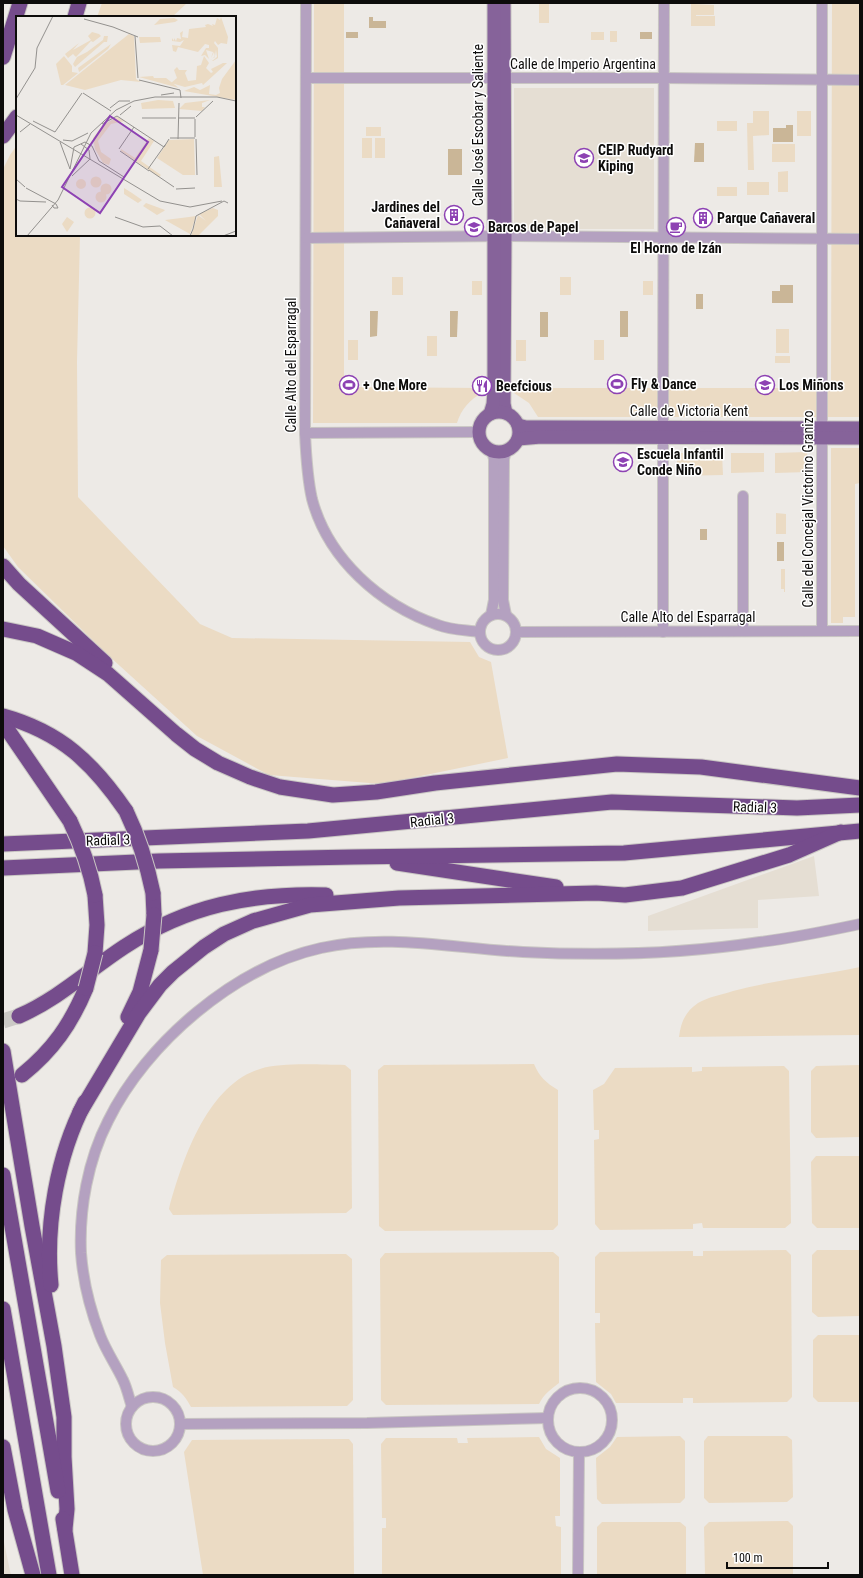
<svg xmlns="http://www.w3.org/2000/svg" width="863" height="1578" font-family="'Roboto Condensed',sans-serif">
	<style>
		.built { fill: #e5ded3 }
		.green { fill: #ebdbc4 }
		.water { fill: #cab697 }
		.lines { fill: none; stroke-linecap: round; stroke-linejoin: round }
		.highway-tunnel { stroke: #cbc9c5; stroke-width: 15; stroke-dasharray: 15 8; stroke-linecap: butt }
		.minor-casing { stroke: #c9c6c3; stroke-width: 12 }
		.major-casing { stroke: #c9c6c3; stroke-width: 15 }
		.highway-casing { stroke: #c9c6c3; stroke-width: 17 }
		.minor { stroke: #b4a1c0; stroke-width: 10 }
		.major { stroke: #86639a; stroke-width: 13 }
		.highway { stroke: #754c8c; stroke-width: 15 }
		.highway-bridge-casing { stroke: #c9c6c3; stroke-width: 17; stroke-linecap: butt }
		.highway-bridge { stroke: #754c8c; stroke-width: 15 }
		.labels { text-anchor: middle; stroke-width: 3; stroke-linejoin: round; paint-order: stroke }
		.street-label { font-size: 14px; fill: #0d0c0b; stroke: #fff }
		.poi-label { font-size: 14px; font-weight: bold; fill: #0d0c0b; stroke: #fff; text-anchor: start }
		.inset-road { fill: none; stroke: #93918e; stroke-width: 1 }
		.view { fill: #8d42b3; fill-opacity: 0.15; stroke: #8d42b3; stroke-width: 2 }
		.inset-edge { fill: none; stroke: #0d0c0b; stroke-width: 2 }
	</style>
	<rect width="100%" height="100%" fill="#edeae6"/>
	<g class="built">
		<rect x="514" y="88" width="140" height="141"/>
		<path d="M 814,856 L 819,896 L 758,900 L 758,928 L 648,931 L 648,916 Z"/>
		<path d="M 3,1537 L 10,1571 L 11,1575 L 3,1575 Z"/>
	</g>
	<g class="green">
		<path d="M 102,3 L 187,3 L 172,17 L 97,17 Z"/>
		<path d="M 314,3 L 344,3 L 344,387 L 484,388 L 484,392 C 470,399 461,409 457,423 L 313,423 Z"/>
		<rect x="539" y="3" width="10" height="20"/>
		<path d="M 691,3 L 694,3 L 694,4 L 714,5 L 714,15 L 696,15 L 696,16 L 715,16 L 715,26 L 691,26 Z"/>
		<path d="M 832,3 L 860,3 L 860,417 L 538,417 L 529,403 L 514,393 L 514,388 L 831,388 Z"/>
		<rect x="610" y="31" width="7" height="11"/>
		<rect x="591" y="32" width="13" height="8"/>
		<path d="M 753,111 L 769,111 L 769,135 L 753,136 L 754,170 L 748,170 L 747,123 L 753,123 Z"/>
		<rect x="797" y="111" width="14" height="25"/>
		<rect x="717" y="121" width="20" height="10"/>
		<rect x="366" y="127" width="15" height="9"/>
		<rect x="362" y="138" width="10" height="20"/>
		<rect x="375" y="138" width="10" height="20"/>
		<rect x="772" y="144" width="23" height="18"/>
		<path d="M 17,145 L 17,235 L 80,235 L 77,362 L 78,497 L 200,624 L 232,638 L 470,642 L 479,657 L 491,662 L 508,758 L 382,784 L 269,775 L 197,736 L 109,656 L 18,567 L 3,546 L 3,169 L 10,155 Z"/>
		<path d="M 788,171 L 788,192 L 778,192 L 778,172 Z"/>
		<rect x="747" y="182" width="22" height="13"/>
		<rect x="717" y="187" width="20" height="9"/>
		<rect x="392" y="277" width="11" height="18"/>
		<rect x="560" y="277" width="11" height="18"/>
		<rect x="472" y="281" width="10" height="14"/>
		<rect x="643" y="281" width="10" height="14"/>
		<rect x="776" y="329" width="13" height="24"/>
		<rect x="427" y="336" width="10" height="20"/>
		<rect x="348" y="340" width="10" height="20"/>
		<rect x="516" y="340" width="10" height="21"/>
		<rect x="594" y="340" width="10" height="20"/>
		<rect x="775" y="356" width="15" height="7"/>
		<path d="M 831,448 L 860,448 L 860,483 L 855,484 L 855,617 L 843,617 L 843,623 L 831,623 Z"/>
		<path d="M 807,452 L 808,472 L 775,473 L 775,453 Z"/>
		<path d="M 677,453 L 722,453 L 723,475 L 677,476 Z"/>
		<path d="M 731,453 L 764,453 L 764,472 L 731,473 Z"/>
		<path d="M 776,513 L 786,514 L 786,534 L 776,534 Z"/>
		<path d="M 781,569 L 785,569 L 785,592 L 784,592 L 784,589 L 781,589 Z"/>
		<path d="M 860,967 L 860,1035 L 679,1037 C 681,1022 685,1012 698,1003 C 708,997 721,995 733,991 C 774,980 818,976 860,967 Z"/>
		<path d="M 534,1064 C 539,1076 546,1083 558,1090 L 558,1225 L 553,1230 L 385,1231 L 379,1226 L 378,1070 L 384,1065 Z"/>
		<path d="M 345,1065 L 351,1070 L 352,1208 L 346,1213 L 173,1215 L 169,1209 C 182,1161 207,1085 260,1069 C 282,1062 321,1065 345,1065 Z"/>
		<path d="M 860,1065 L 860,1137 L 816,1138 L 811,1132 L 811,1071 L 816,1066 Z"/>
		<path d="M 784,1066 L 789,1071 L 791,1223 L 785,1228 L 703,1228 L 702,1223 L 693,1224 L 693,1229 L 600,1230 L 595,1224 L 594,1140 L 599,1139 L 599,1130 L 594,1130 L 593,1090 L 604,1084 L 615,1068 L 692,1067 L 692,1072 L 702,1071 L 702,1067 Z"/>
		<path d="M 816,1156 L 860,1156 L 860,1228 L 817,1228 L 812,1223 L 811,1162 Z"/>
		<path d="M 786,1250 L 791,1255 L 792,1397 L 787,1402 L 693,1403 L 693,1398 L 683,1398 L 683,1403 L 616,1403 L 611,1394 L 596,1382 L 595,1323 L 600,1323 L 600,1313 L 595,1313 L 595,1257 L 600,1252 L 693,1251 L 693,1256 L 703,1256 L 703,1251 Z"/>
		<path d="M 817,1250 L 860,1250 L 860,1316 L 818,1317 L 812,1312 L 812,1255 Z"/>
		<path d="M 553,1252 L 559,1257 L 559,1383 C 551,1389 544,1394 539,1404 L 386,1405 L 381,1400 L 380,1259 L 385,1253 Z"/>
		<path d="M 346,1254 L 352,1259 L 353,1400 L 347,1406 L 191,1407 C 186,1398 182,1392 173,1387 L 165,1343 L 160,1303 L 161,1260 L 167,1255 Z"/>
		<path d="M 818,1335 L 860,1335 L 860,1402 L 818,1402 L 813,1397 L 813,1340 Z"/>
		<path d="M 680,1436 L 685,1441 L 685,1498 L 680,1503 L 602,1504 L 597,1499 L 596,1458 L 610,1447 L 617,1437 Z"/>
		<path d="M 708,1436 L 787,1436 L 792,1440 L 793,1497 L 787,1502 L 709,1503 L 704,1498 L 704,1441 Z"/>
		<path d="M 539,1437 L 546,1449 L 560,1458 L 560,1516 L 555,1516 L 556,1526 L 561,1527 L 561,1575 L 382,1575 L 382,1528 L 386,1528 L 386,1518 L 382,1518 L 381,1444 L 386,1438 L 457,1438 L 458,1443 L 468,1443 L 467,1438 Z"/>
		<path d="M 349,1439 L 353,1444 L 354,1575 L 203,1575 L 184,1452 L 192,1440 Z"/>
		<path d="M 788,1521 L 793,1526 L 793,1575 L 705,1575 L 704,1527 L 709,1522 Z"/>
		<path d="M 602,1522 L 680,1522 L 686,1527 L 686,1575 L 597,1575 L 597,1527 Z"/>
	</g>
	<g class="water">
		<path d="M 369,17 L 373,17 L 373,21 L 386,21 L 386,28 L 369,28 Z"/>
		<rect x="346" y="32" width="12" height="6"/>
		<rect x="640" y="32" width="12" height="7"/>
		<path d="M 786,125 L 793,125 L 793,142 L 773,142 L 773,128 L 786,128 Z"/>
		<path d="M 695,143 L 704,143 L 704,162 L 694,162 Z"/>
		<rect x="448" y="149" width="14" height="26"/>
		<path d="M 780,285 L 793,285 L 793,303 L 772,303 L 772,291 L 780,291 Z"/>
		<rect x="696" y="294" width="7" height="15"/>
		<path d="M 370,311 L 378,311 L 377,336 L 370,337 Z"/>
		<path d="M 450,311 L 458,311 L 457,337 L 450,337 Z"/>
		<rect x="620" y="311" width="8" height="26"/>
		<rect x="540" y="312" width="8" height="25"/>
		<rect x="700" y="529" width="7" height="11"/>
		<rect x="777" y="542" width="7" height="19"/>
	</g>
	<g class="lines">
		<path class="highway-tunnel" d="M 3,1021 L 19,1016"/>
		<defs>
			<g id="minor">
				<path d="M 306,3 L 305,433 C 306,455 307,477 312,499 C 328,559 380,605 438,625 C 451,630 466,630 479,632"/>
				<path d="M 306,78 L 664,78 L 860,80"/>
				<path d="M 306,238 L 505,236 L 860,239"/>
				<path d="M 663,427 L 664,3"/>
				<path d="M 305,433 L 479,432"/>
				<path d="M 663,437 L 663,632"/>
				<circle cx="498" cy="632" r="18"/>
				<path d="M 491,615 L 494,600 L 494,459 L 492,451"/>
				<path d="M 506,615 L 503,600 L 504,459 L 506,451"/>
				<path d="M 743,631 L 743,496"/>
				<path d="M 822,631 L 822,3"/>
				<path d="M 517,632 L 860,631"/>
				<circle cx="580" cy="1420" r="32"/>
				<circle cx="153" cy="1424" r="27"/>
				<path d="M 132,1407 C 129,1398 127,1388 123,1380 C 116,1365 106,1351 100,1335 C 90,1309 83,1280 81,1253 C 79,1209 88,1160 108,1121 C 146,1043 235,967 321,948 C 387,933 457,949 523,952 C 602,956 682,954 760,942 C 793,938 827,931 860,924"/>
				<path d="M 180,1424 L 367,1423 L 548,1418"/>
				<path d="M 578,1575 L 579,1452"/>
			</g>
			<g id="major">
				<path d="M 504,3 L 505,236 L 504,391 L 504,404 L 506,413"/>
				<circle cx="499" cy="432" r="20"/>
				<path d="M 490,414 L 493,404 L 494,391 L 494,3"/>
				<path d="M 518,425 L 526,427 L 541,427 L 860,428"/>
				<path d="M 518,439 L 541,437 L 860,438"/>
			</g>
			<g id="highway">
				<path d="M 75,17 L 79,3"/>
				<path d="M 3,57 L 20,3"/>
				<path d="M 3,136 L 17,117"/>
				<path d="M 3,566 L 19,584 L 105,663"/>
				<path d="M 3,629 L 37,636 L 76,653 L 108,674 L 176,734 L 195,749 L 218,763 L 250,777 L 280,787 L 333,795 L 376,792 L 435,783 L 617,764 L 701,767 L 860,788"/>
				<path d="M 3,716 C 61,732 93,763 126,811"/>
				<path d="M 3,723 L 70,821"/>
				<path d="M 3,844 L 308,831 L 612,802 L 797,808 L 860,805"/>
				<path d="M 397,863 L 556,887"/>
				<path d="M 3,868 L 159,861 L 353,857 L 624,853 L 860,831"/>
				<path d="M 153,893 L 154,915"/>
				<path d="M 95,953 L 97,925 L 95,895"/>
				<path d="M 19,1016 C 58,999 89,970 124,947 C 188,905 251,893 326,895"/>
				<path d="M 128,1017 L 140,992 L 151,950"/>
				<path d="M 3,1051 L 32,1226 L 54,1346 L 64,1417 L 64,1457 L 67,1509 L 65,1529"/>
				<path d="M 22,1075 C 53,1050 71,1024 86,988"/>
				<path d="M 80,1112 L 139,1013 L 160,985 L 173,972 L 204,947 L 224,934 L 253,921 L 310,905 L 399,898 L 596,893 L 625,895 L 682,888 L 789,855 L 841,832"/>
				<path d="M 3,1175 L 58,1491"/>
				<path d="M 51,1285 C 45,1225 57,1156 85,1102"/>
				<path d="M 3,1309 L 49,1575"/>
				<path d="M 3,1447 L 15,1510 L 33,1575"/>
				<path d="M 63,1519 L 72,1575"/>
			</g>
		</defs>
		<use href="#minor" class="minor-casing"/>
		<use href="#major" class="major-casing"/>
		<use href="#highway" class="highway-casing"/>
		<use href="#minor" class="minor"/>
		<use href="#major" class="major"/>
		<use href="#highway" class="highway"/>
		<defs>
			<g id="highway-bridge">
				<path d="M 126,811 C 139,838 147,864 153,893"/>
				<path d="M 70,821 C 82,846 90,869 95,895"/>
				<path d="M 151,950 L 154,915"/>
				<path d="M 86,988 L 95,953"/>
			</g>
		</defs>
		<use href="#highway-bridge" class="highway-bridge-casing"/>
		<use href="#highway-bridge" class="highway-bridge"/>
	</g>
	<defs>
		<symbol id="school-ring" viewBox="-11 -11 22 22"><circle r="9.5" fill="#fff" stroke="#8d42b3" stroke-width="1.5"/><path d="M0-5L7-2L0 1L-7-2ZM-4 1L0 2.5L4 1V4Q0 6-4 4Z" fill="#8d42b3"/></symbol>
		<symbol id="building-ring" viewBox="-11 -11 22 22"><circle r="9.5" fill="#fff" stroke="#8d42b3" stroke-width="1.5"/><path d="M-4-6H4V6H1V3H-1V6H-4ZM-2.5-4.3h1.7v1.8h-1.7ZM.8-4.3h1.7v1.8H.8ZM-2.5-1h1.7V.8h-1.7ZM.8-1h1.7V.8H.8Z" fill="#8d42b3"/></symbol>
		<symbol id="cafe-ring" viewBox="-11 -11 22 22"><circle r="9.5" fill="#fff" stroke="#8d42b3" stroke-width="1.5"/><path d="M-5.5-4.5H6V0H3Q3 3.5 0 3.5H-2.5Q-5.5 3.5-5.5 0ZM3-3.2v2h1.7v-2ZM-6 4.5H4V6H-6Z" fill="#8d42b3"/></symbol>
		<symbol id="stadium-ring" viewBox="-11 -11 22 22"><circle r="9.5" fill="#fff" stroke="#8d42b3" stroke-width="1.5"/><path d="M0-5a6.5 5 0 1 0 0 10a6.5 5 0 1 0 0-10ZM-3.5-1.8h7v3.6h-7Z" fill="#8d42b3"/></symbol>
		<symbol id="restaurant-ring" viewBox="-11 -11 22 22"><circle r="9.5" fill="#fff" stroke="#8d42b3" stroke-width="1.5"/><path d="M-5-6h1v4h1v-4h1v4h1v-4h1v5L-1.5 .5V6h-2V.5L-5-1ZM5-6V6H3V1.5H1.5Q1.5-4 5-6Z" fill="#8d42b3"/></symbol>
	</defs>
	<g fill-rule="evenodd">
		<use href="#school-ring" x="573" y="147" width="22" height="22"/>
		<use href="#building-ring" x="443" y="204" width="22" height="22"/>
		<use href="#building-ring" x="692" y="207" width="22" height="22"/>
		<use href="#school-ring" x="463" y="216" width="22" height="22"/>
		<use href="#cafe-ring" x="665" y="216" width="22" height="22"/>
		<use href="#stadium-ring" x="606" y="373" width="22" height="22"/>
		<use href="#stadium-ring" x="338" y="374" width="22" height="22"/>
		<use href="#school-ring" x="754" y="374" width="22" height="22"/>
		<use href="#restaurant-ring" x="471" y="375" width="22" height="22"/>
		<use href="#school-ring" x="612" y="451" width="22" height="22"/>
	</g>
	<g class="labels">
		<g class="street-label">
			<text x="583" y="69">Calle de Imperio Argentina</text>
			<text transform="translate(478 125) rotate(-90)" y="5">Calle José Escobar y Saliente</text>
			<text transform="translate(291 365) rotate(-90)" y="5">Calle Alto del Esparragal</text>
			<text x="689" y="416">Calle de Victoria Kent</text>
			<text transform="translate(808 509) rotate(-90)" y="5">Calle del Concejal Victorino Granizo</text>
			<text x="688" y="622">Calle Alto del Esparragal</text>
			<text transform="translate(755 807) rotate(2)" y="5">Radial 3</text>
			<text transform="translate(432 820) rotate(-6)" y="5">Radial 3</text>
			<text transform="translate(108 840) rotate(-2)" y="5">Radial 3</text>
		</g>
		<g class="poi-label">
			<text x="598" y="155">CEIP Rudyard<tspan x="598" dy="16">Kiping</tspan></text>
			<text x="440" y="212" text-anchor="end">Jardines del<tspan x="440" dy="16">Cañaveral</tspan></text>
			<text x="717" y="223">Parque Cañaveral</text>
			<text x="488" y="232">Barcos de Papel</text>
			<text x="676" y="253" text-anchor="middle">El Horno de Izán</text>
			<text x="631" y="389">Fly &amp; Dance</text>
			<text x="363" y="390">+ One More</text>
			<text x="779" y="390">Los Miñons</text>
			<text x="496" y="391">Beefcious</text>
			<text x="637" y="459">Escuela Infantil<tspan x="637" dy="16">Conde Niño</tspan></text>
		</g>
	</g>
	<g transform="translate(16 16)">
		<rect width="220" height="220" fill="#edeae6"/>
		<path d="M 205,1 L 212,21 L 211,28 L 205,27 L 202,29 L 199,25 L 198,27 L 202,32 L 202,42 L 197,45 L 196,45 L 201,41 L 200,34 L 199,40 L 196,43 L 194,44 L 199,41 L 198,36 L 195,42 L 197,36 L 190,34 L 193,43 L 189,39 L 185,40 L 190,32 L 193,32 L 193,29 L 189,28 L 182,36 L 162,31 L 160,36 L 157,35 L 156,29 L 164,30 L 168,24 L 164,26 L 156,25 L 156,22 L 158,25 L 158,22 L 160,25 L 161,22 L 165,23 L 164,17 L 167,15 L 166,21 L 172,22 L 173,13 L 190,11 L 189,9 L 192,8 L 197,10 L 196,8 L 199,9 L 201,2 L 204,4 ZM 158,2 L 162,4 L 159,6 L 138,9 L 144,3 ZM 76,16 L 83,18 L 85,20 L 77,26 L 75,25 L 60,41 L 57,38 L 52,42 L 49,38 L 63,27 L 57,34 L 75,24 L 72,20 ZM 113,18 L 118,20 L 120,63 L 125,66 L 105,64 L 69,74 L 49,69 ZM 88,20 L 92,20 L 91,26 L 88,26 L 59,51 L 57,48 L 61,41 L 71,36 L 87,24 ZM 123,21 L 144,21 L 145,26 L 124,27 ZM 95,28 L 92,33 L 63,56 L 62,52 ZM 48,40 L 56,50 L 56,56 L 62,57 L 47,69 L 45,69 L 40,48 ZM 188,40 L 193,47 L 190,52 L 195,57 L 197,56 L 195,53 L 207,47 L 211,47 L 187,69 L 186,67 L 169,71 L 155,67 L 161,62 L 158,54 L 161,51 L 163,54 L 171,54 L 169,57 L 172,65 L 180,64 L 181,50 L 185,49 ZM 220,44 L 220,84 L 168,75 L 178,71 L 184,74 L 194,69 L 193,78 L 200,79 L 204,77 L 203,72 L 206,63 ZM 137,60 L 138,62 L 150,62 L 163,72 L 123,61 ZM 142,84 L 157,85 L 159,92 L 126,93 L 125,87 ZM 194,84 L 186,87 L 186,91 L 189,91 L 186,95 L 163,93 L 169,87 ZM 101,101 L 109,105 L 95,108 L 82,125 L 85,136 L 95,143 L 93,149 L 87,147 L 79,133 L 77,122 L 87,109 ZM 133,122 L 138,125 L 125,145 L 145,159 L 143,161 L 105,135 L 105,133 L 119,142 ZM 178,123 L 179,159 L 167,159 L 141,142 L 153,124 ZM 203,140 L 206,171 L 198,171 L 198,141 ZM74.5 166a5.5 5.5 0 1 1 11 0a5.5 5.5 0 1 1-11 0ZM60 168a5 5 0 1 1 10 0a5 5 0 1 1-10 0ZM84.5 173a5.5 5.5 0 1 1 11 0a5.5 5.5 0 1 1-11 0ZM 108,172 L 116,177 L 126,184 L 122,187 L 108,178 ZM79.5 181a5.5 5.5 0 1 1 11 0a5.5 5.5 0 1 1-11 0ZM 130,187 L 149,194 L 148,195 L 141,199 L 127,190 ZM68.5 197a5.5 5.5 0 1 1 11 0a5.5 5.5 0 1 1-11 0ZM 197,192 L 202,194 L 202,200 L 182,220 L 175,220 L 182,199 L 190,205 L 183,198 ZM 180,200 L 174,218 L 149,204 L 173,201 ZM 51,201 L 58,206 L 51,216 L 46,208 Z" fill="#ebdbc4"/>
		<path class="inset-road" d="M 68,3 L 97,11M 97,11 L 122,21M 119,20 L 122,62M 123,64 L 164,74 L 165,82M 67,77 L 95,95M 145,79 L 158,77M 0,83 L 19,52 L 21,32 L 37,0M 94,92 L 103,85 L 114,85M 0,99 L 144,185 L 174,191 L 206,185M 104,99 L 115,90M 101,100 L 148,131 L 153,123M 180,101 L 197,85M 126,102 L 160,102M 162,102 L 179,102M 179,103 L 179,121M 17,105 L 39,116 L 66,77M 86,108 L 101,100M 4,116 L 14,108M 154,122 L 179,122M 162,123 L 163,87M 180,123 L 181,159M 47,124 L 56,125 L 72,117M 44,126 L 54,153M 103,133 L 118,111M 104,135 L 133,155M 54,153 L 58,131 L 69,126 L 76,130 L 83,145 L 108,161M 132,153 L 149,129M 133,154 L 158,171M 56,160 L 74,143 L 73,134 L 65,128M 0,163 L 9,171M 10,172 L 40,188 L 42,192 L 38,192 L 36,189M 160,173 L 179,172M 0,183 L 4,185 L 30,186M 180,200 L 208,185 L 212,187M 99,201 L 127,211 L 144,210 L 157,220M 11,220 L 42,184 L 75,117 L 100,94 L 118,85 L 139,81 L 201,81 L 220,85M 171,220 L 174,220 L 177,213 L 180,200M 207,220 L 220,215"/>
		<path class="view" d="M 94,100 L 132,126 L 84,197 L 46,171 Z"/>
		<rect width="220" height="220" class="inset-edge"/>
	</g>
	<rect width="863" height="1578" fill="none" stroke="#0d0c0b" stroke-width="8"/>
	<path d="M727 1562v6h101v-6" fill="none" stroke="#0d0c0b" stroke-width="2"/>
	<text x="733" y="1562" font-size="12" fill="#0d0c0b" stroke="#ffffff" stroke-width="3" paint-order="stroke">100 m</text>
</svg>
